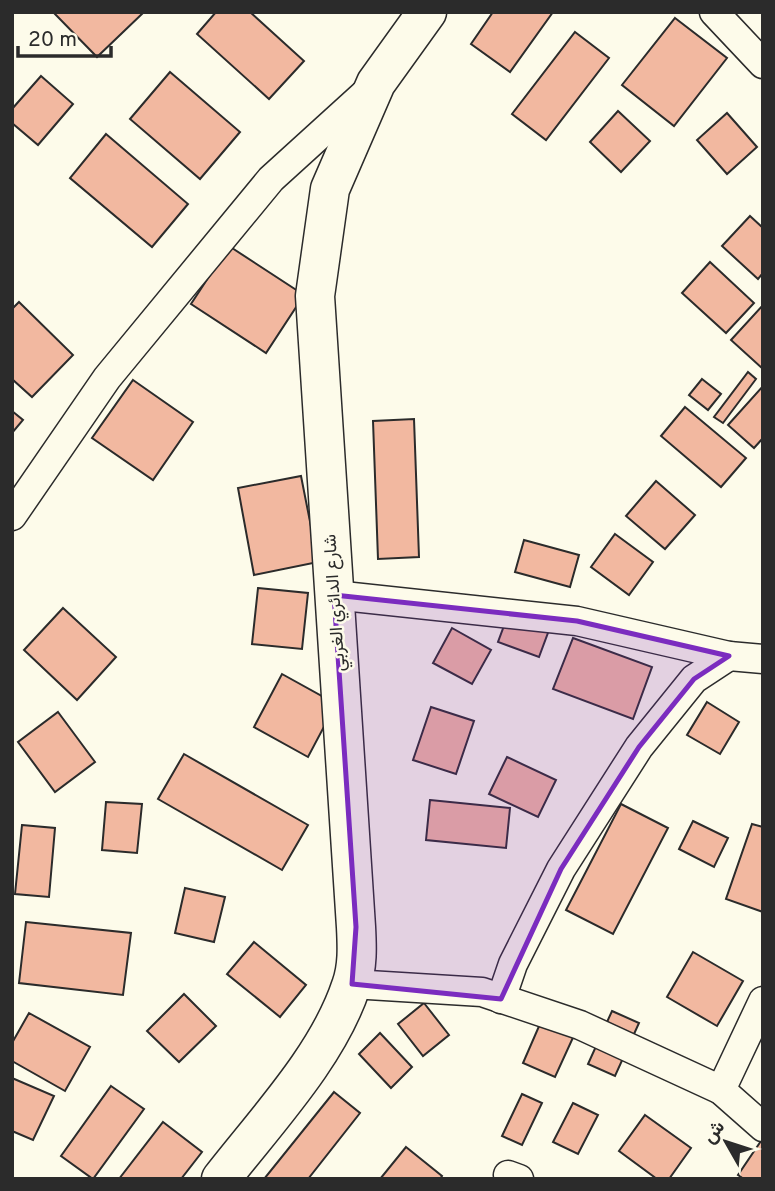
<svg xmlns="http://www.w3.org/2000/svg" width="775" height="1191" font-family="Overpass,Vazirmatn,sans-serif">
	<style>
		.building { fill: #f2b8a0; stroke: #2b2b2b; stroke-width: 2 }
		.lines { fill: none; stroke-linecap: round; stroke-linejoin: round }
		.street-casing { stroke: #2b2b2b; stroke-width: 31 }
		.secondary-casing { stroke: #2b2b2b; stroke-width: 41 }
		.street { stroke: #fdfbea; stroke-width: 28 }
		.secondary { stroke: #fdfbea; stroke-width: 38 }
		.marked { fill: #7b2cbf; fill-opacity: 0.2; stroke: #7b2cbf; stroke-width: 5; stroke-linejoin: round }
		.labels { text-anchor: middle; stroke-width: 5; stroke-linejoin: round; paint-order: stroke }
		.street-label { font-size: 18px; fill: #2b2b2b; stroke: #fdfbea }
	</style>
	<rect width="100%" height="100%" fill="#fdfbea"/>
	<g class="building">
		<path d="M 53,12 L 144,12 L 97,57 Z"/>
		<path d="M 216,12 L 250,12 L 304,61 L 269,99 L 197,34 Z"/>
		<path d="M 493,12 L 553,12 L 510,72 L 471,44 Z"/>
		<path d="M 675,18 L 727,58 L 674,126 L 622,85 Z"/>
		<path d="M 575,32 L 609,58 L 546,140 L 512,114 Z"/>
		<path d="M 170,72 L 240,132 L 200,179 L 130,119 Z"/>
		<path d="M 41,76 L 73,104 L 38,145 L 12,123 L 12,109 Z"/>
		<path d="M 618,111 L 650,141 L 621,172 L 590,142 Z"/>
		<path d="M 727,113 L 757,147 L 727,174 L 697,140 Z"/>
		<path d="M 106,134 L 188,204 L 152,247 L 70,178 Z"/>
		<path d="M 750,216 L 763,228 L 763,273 L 758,279 L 722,246 Z"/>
		<path d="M 229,246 L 304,295 L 266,353 L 191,304 Z"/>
		<path d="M 710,262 L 754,303 L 726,333 L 682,293 Z"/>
		<path d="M 19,302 L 73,355 L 32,397 L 12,379 L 12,309 Z"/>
		<path d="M 763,305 L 763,369 L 731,340 Z"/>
		<path d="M 748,372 L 756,379 L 723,423 L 714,417 Z"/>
		<path d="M 702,379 L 721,394 L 708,410 L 689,395 Z"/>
		<path d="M 133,380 L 193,422 L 153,480 L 92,438 Z"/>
		<path d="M 763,386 L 763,438 L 754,448 L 728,425 Z"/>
		<path d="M 685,407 L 746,458 L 721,487 L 661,436 Z"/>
		<path d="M 12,411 L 23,420 L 12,433 Z"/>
		<path d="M 414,419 L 419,557 L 378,559 L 373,421 Z"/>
		<path d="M 301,476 L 318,562 L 254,575 L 238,488 Z"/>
		<path d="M 656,481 L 695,515 L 665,549 L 626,516 Z"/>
		<path d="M 615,534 L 653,562 L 629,595 L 591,567 Z"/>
		<path d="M 524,540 L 579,555 L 570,587 L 515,572 Z"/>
		<path d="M 258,588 L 308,593 L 302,649 L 252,644 Z"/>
		<path d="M 63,608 L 116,657 L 77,700 L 24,650 Z"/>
		<path d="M 508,615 L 549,630 L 539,657 L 498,642 Z"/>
		<path d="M 452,628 L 491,650 L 472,684 L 433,663 Z"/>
		<path d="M 573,638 L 652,667 L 633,719 L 553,689 Z"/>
		<path d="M 282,674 L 336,704 L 308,757 L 254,727 Z"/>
		<path d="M 707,702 L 739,722 L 720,754 L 687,735 Z"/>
		<path d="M 431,707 L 474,721 L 456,774 L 413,760 Z"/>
		<path d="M 58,712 L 95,762 L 55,792 L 18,742 Z"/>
		<path d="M 184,754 L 308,825 L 282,870 L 158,799 Z"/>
		<path d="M 507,757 L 556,780 L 538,817 L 489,794 Z"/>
		<path d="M 430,800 L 510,808 L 506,848 L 426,840 Z"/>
		<path d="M 106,802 L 142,804 L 137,853 L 102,850 Z"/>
		<path d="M 621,804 L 668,828 L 613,934 L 566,910 Z"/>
		<path d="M 693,821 L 728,838 L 714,867 L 679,849 Z"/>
		<path d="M 752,824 L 763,827 L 763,912 L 726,899 Z"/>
		<path d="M 22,825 L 55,828 L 49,897 L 15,894 Z"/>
		<path d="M 185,888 L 225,897 L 214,942 L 175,933 Z"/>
		<path d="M 26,922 L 131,933 L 123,995 L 19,983 Z"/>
		<path d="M 254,942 L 306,985 L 280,1017 L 227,974 Z"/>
		<path d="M 693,952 L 743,981 L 717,1026 L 667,997 Z"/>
		<path d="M 184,994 L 216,1026 L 179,1062 L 147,1031 Z"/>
		<path d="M 424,1003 L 449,1035 L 423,1056 L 398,1024 Z"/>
		<path d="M 612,1011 L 639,1023 L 615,1076 L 588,1064 Z"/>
		<path d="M 29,1013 L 90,1047 L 65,1091 L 12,1061 L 12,1043 Z"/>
		<path d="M 543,1017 L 576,1031 L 555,1077 L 523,1063 Z"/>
		<path d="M 380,1033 L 412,1067 L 391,1088 L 359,1054 Z"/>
		<path d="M 12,1078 L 54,1096 L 33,1140 L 12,1131 Z"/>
		<path d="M 111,1086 L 144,1109 L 93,1179 L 61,1156 Z"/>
		<path d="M 334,1092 L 360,1113 L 308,1179 L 264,1179 Z"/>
		<path d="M 522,1094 L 542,1103 L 522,1145 L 502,1136 Z"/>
		<path d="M 573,1103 L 598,1115 L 578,1154 L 553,1142 Z"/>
		<path d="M 645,1115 L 691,1148 L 669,1179 L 657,1179 L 619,1151 Z"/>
		<path d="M 163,1122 L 202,1152 L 181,1179 L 119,1179 Z"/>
		<path d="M 763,1138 L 763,1179 L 744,1179 L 738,1175 Z"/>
		<path d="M 406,1147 L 442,1176 L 440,1179 L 380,1179 Z"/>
	</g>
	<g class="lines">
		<defs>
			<g id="street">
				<path d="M 714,12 L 763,64"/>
				<path d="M 12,516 L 107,378 L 271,179 L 369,90"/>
				<path d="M 334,595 L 577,621 L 729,656 L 763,659"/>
				<path d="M 352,984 L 482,992 L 580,1025 L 721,1090 L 763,1127"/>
				<path d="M 501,999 L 513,964 L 561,869 L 639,747 L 694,679 L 729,656"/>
				<path d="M 721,1090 L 763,1001"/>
				<path d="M 508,1175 L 519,1179"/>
			</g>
			<path id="secondary" d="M 221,1179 C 266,1121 328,1056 351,986 C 358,967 357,946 356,927 L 315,296 L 330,189 L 376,83 L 427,12"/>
		</defs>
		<use href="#street" class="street-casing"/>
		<use href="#secondary" class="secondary-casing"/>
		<use href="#street" class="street"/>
		<use href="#secondary" class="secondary"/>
	</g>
	<path class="marked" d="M 334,595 L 577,621 L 729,656 L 694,679 L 639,747 L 561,869 L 501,999 L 352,984 L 356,927 Z"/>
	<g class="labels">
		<g class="street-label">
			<text transform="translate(334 603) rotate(-94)" y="6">شارع الدائري الغربي</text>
		</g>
	</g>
	<rect width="775" height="1191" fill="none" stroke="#2b2b2b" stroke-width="28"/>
	<g transform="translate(726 1142) rotate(309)" stroke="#fdfbea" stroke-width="5" paint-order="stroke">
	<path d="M0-5L12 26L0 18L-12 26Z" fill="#2b2b2b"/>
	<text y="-10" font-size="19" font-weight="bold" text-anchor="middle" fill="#2b2b2b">ش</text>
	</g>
	<path d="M18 46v10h93v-10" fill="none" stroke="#2b2b2b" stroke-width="3.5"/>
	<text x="28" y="46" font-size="21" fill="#2b2b2b" stroke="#fdfbea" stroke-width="5" paint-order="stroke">20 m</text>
</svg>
